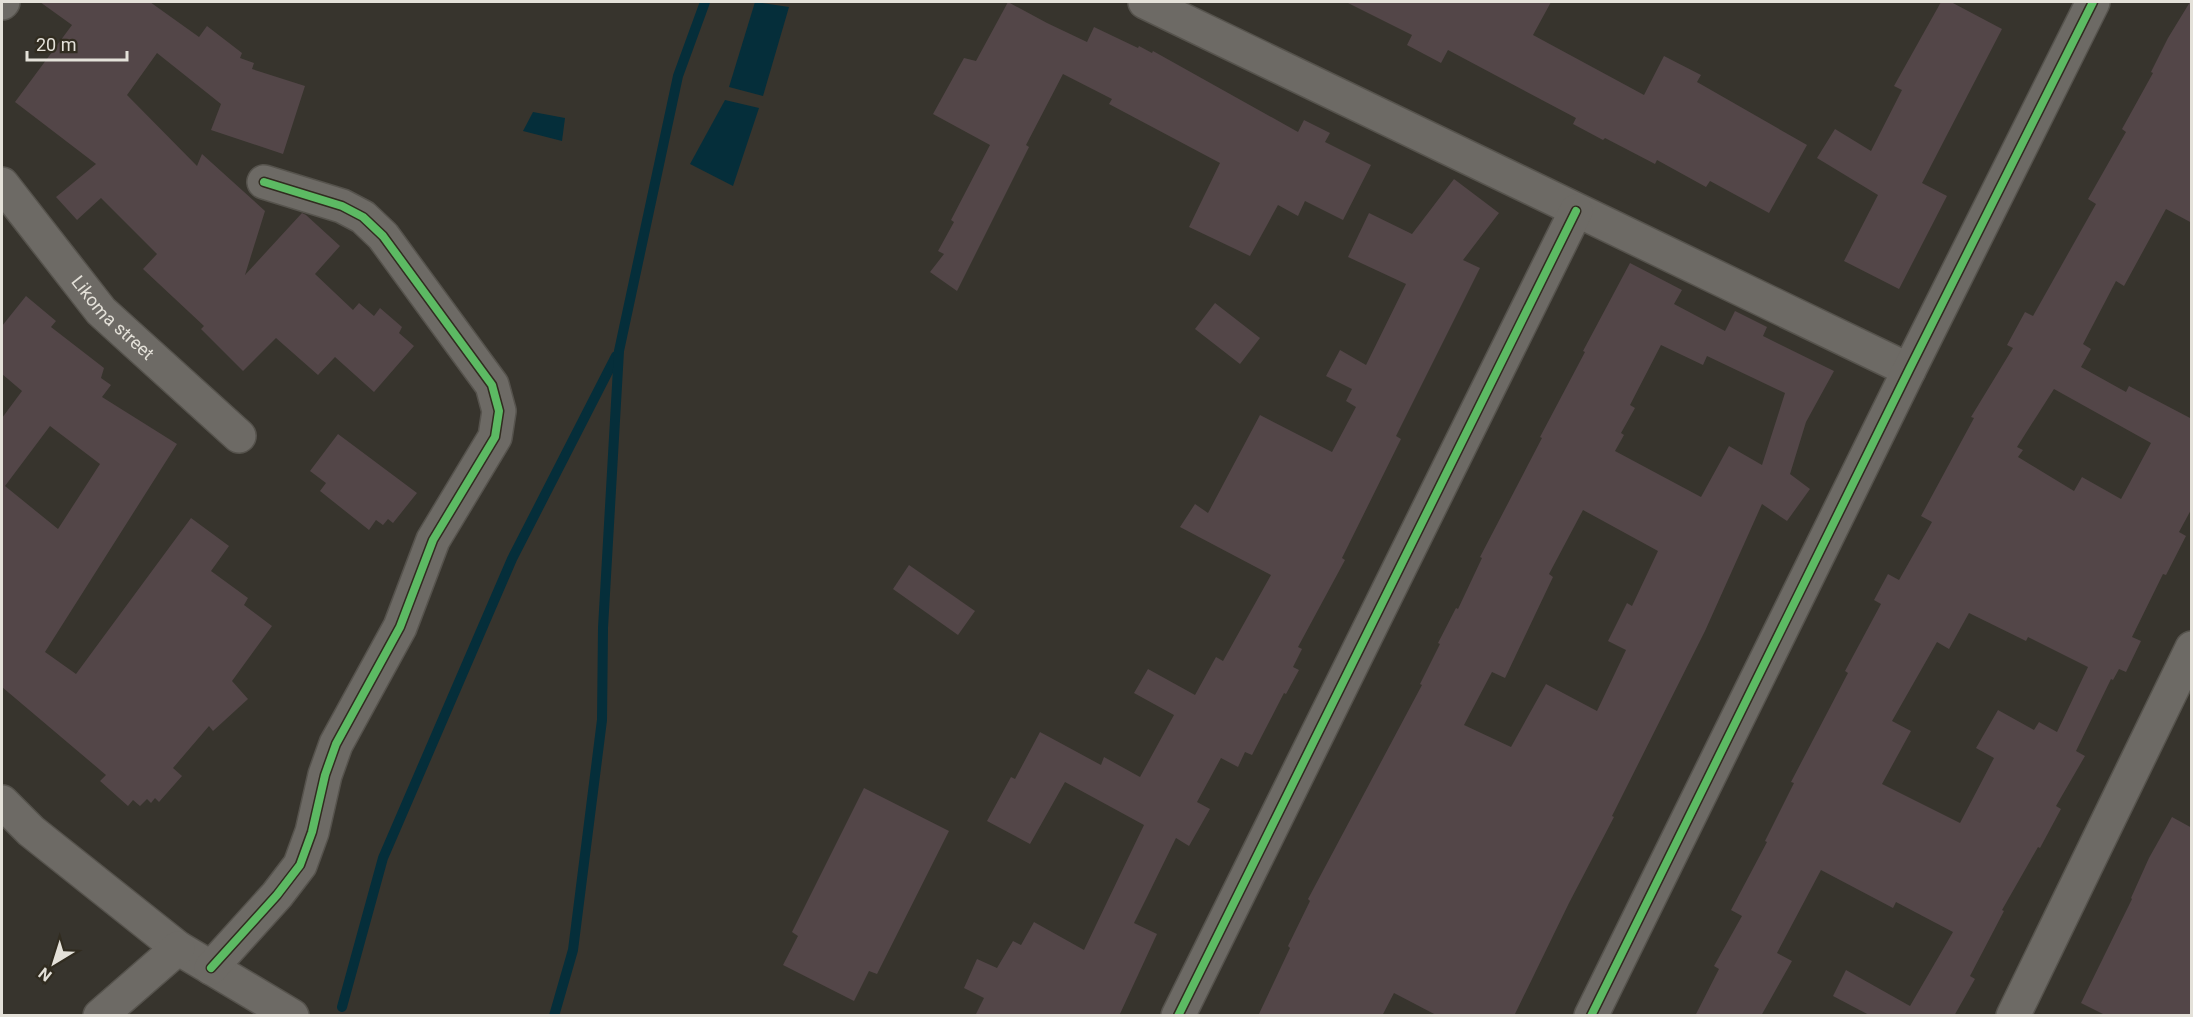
<svg xmlns="http://www.w3.org/2000/svg" width="2193" height="1017" font-family="Roboto,sans-serif">
	<style>
		.water { fill: #052e3a }
		.lines { fill: none; stroke-linecap: round; stroke-linejoin: round }
		.stream { stroke: #052e3a; stroke-width: 10 }
		.building { fill: #534648; fill-rule: evenodd }
		.minor-casing { stroke: #56534d; stroke-width: 36 }
		.minor { stroke: #6d6a65; stroke-width: 33 }
		.cycleway-casing { stroke: #312c20; stroke-width: 11 }
		.cycleway { stroke: #5cba63; stroke-width: 8 }
		.labels { text-anchor: middle; stroke-width: 4.5; stroke-linejoin: round; paint-order: stroke }
		.street-label { font-size: 18px; fill: #e4e1d9; stroke: #312c20 }
	</style>
	<rect width="100%" height="100%" fill="#37342d"/>
	<g class="water">
		<path d="M 755,2 L 789,7 L 763,96 L 729,87 Z"/>
		<path d="M 725,100 L 759,108 L 733,186 L 690,164 Z"/>
		<path d="M 533,112 L 565,118 L 562,141 L 523,131 Z"/>
	</g>
	<g class="lines">
		<g class="stream">
			<path d="M 342,1007 L 383,858 L 512,559 L 616,356"/>
			<path d="M 554,1016 L 573,950 L 602,720 L 603,628 L 619,351 L 678,76 L 705,2"/>
		</g>
	</g>
	<g class="building">
		<path d="M 40,2 L 150,2 L 199,37 L 207,26 L 242,53 L 240,58 L 254,63 L 252,69 L 305,86 L 283,154 L 211,130 L 221,104 L 157,53 L 127,95 L 197,166 L 202,154 L 265,211 L 245,275 L 302,213 L 306,215 L 340,246 L 315,274 L 353,310 L 359,303 L 374,316 L 380,308 L 402,327 L 399,333 L 414,346 L 374,392 L 335,357 L 318,375 L 276,338 L 243,371 L 201,329 L 204,326 L 143,269 L 157,254 L 101,198 L 77,220 L 56,197 L 96,164 L 15,102 L 72,25 Z"/>
		<path d="M 1008,2 L 1047,23 L 1087,42 L 1094,27 L 1138,48 L 1139,46 L 1152,53 L 1153,51 L 1298,132 L 1304,120 L 1330,133 L 1325,142 L 1371,165 L 1343,220 L 1305,201 L 1298,216 L 1278,205 L 1250,256 L 1189,227 L 1220,163 L 1109,104 L 1112,99 L 1063,74 L 1026,145 L 1029,147 L 957,291 L 930,272 L 944,254 L 938,251 L 954,222 L 951,220 L 990,145 L 933,114 L 964,58 L 976,61 Z"/>
		<path d="M 1346,2 L 1551,2 L 1533,35 L 1644,95 L 1664,56 L 1701,75 L 1697,82 L 1807,145 L 1769,213 L 1710,181 L 1706,187 L 1657,160 L 1655,164 L 1605,138 L 1603,140 L 1573,124 L 1576,118 L 1448,50 L 1441,63 L 1407,45 L 1412,35 Z"/>
		<path d="M 1941,2 L 1951,2 L 2002,29 L 1922,183 L 1947,196 L 1899,289 L 1844,261 L 1878,195 L 1817,158 L 1835,129 L 1871,151 L 1902,90 L 1894,86 Z"/>
		<path d="M 2190,2 L 2192,2 L 2192,223 L 2166,209 L 2124,286 L 2116,281 L 2083,344 L 2091,349 L 2081,367 L 2126,392 L 2129,386 L 2192,419 L 2192,508 L 2179,532 L 2186,536 L 2166,575 L 2163,574 L 2132,637 L 2141,641 L 2126,672 L 2119,669 L 2113,680 L 2111,679 L 2076,751 L 2085,756 L 2056,806 L 2061,809 L 2040,848 L 2038,847 L 2002,910 L 2004,911 L 1970,976 L 1975,979 L 1954,1016 L 1871,1016 L 1833,996 L 1846,970 L 1910,1006 L 1953,932 L 1896,902 L 1893,908 L 1821,870 L 1777,953 L 1792,961 L 1761,1016 L 1695,1016 L 1719,969 L 1714,966 L 1742,916 L 1731,910 L 1767,842 L 1765,841 L 1794,783 L 1791,782 L 1848,673 L 1845,671 L 1881,604 L 1874,600 L 1888,574 L 1899,580 L 1932,522 L 1921,516 L 1974,418 L 1971,417 L 2013,348 L 2007,345 L 2025,312 L 2033,316 L 2096,204 L 2088,199 L 2126,132 L 2122,129 L 2153,73 L 2151,72 L 2168,38 ZM 2054,389 L 2151,443 L 2121,499 L 2082,477 L 2074,491 L 2018,457 L 2023,450 L 2017,447 ZM 1969,613 L 2026,641 L 2028,637 L 2088,667 L 2057,732 L 2039,722 L 2034,730 L 1998,710 L 1976,748 L 1994,758 L 1960,823 L 1882,784 L 1911,731 L 1892,721 L 1937,642 L 1949,649 Z"/>
		<path d="M 1454,179 L 1499,213 L 1463,260 L 1480,268 L 1396,436 L 1401,439 L 1342,558 L 1345,560 L 1298,647 L 1302,649 L 1293,667 L 1299,670 L 1286,694 L 1284,693 L 1252,755 L 1245,752 L 1238,767 L 1221,758 L 1197,802 L 1210,809 L 1189,846 L 1176,838 L 1148,895 L 1134,923 L 1157,934 L 1119,1016 L 975,1016 L 984,998 L 964,988 L 977,959 L 997,968 L 1013,941 L 1021,945 L 1034,922 L 1084,950 L 1144,825 L 1065,782 L 1030,844 L 987,821 L 1011,777 L 1015,779 L 1040,732 L 1101,765 L 1104,757 L 1140,777 L 1174,715 L 1134,693 L 1148,669 L 1195,695 L 1216,657 L 1223,661 L 1271,575 L 1180,527 L 1195,504 L 1208,513 L 1260,415 L 1332,452 L 1356,407 L 1346,401 L 1352,389 L 1326,376 L 1340,350 L 1366,365 L 1406,284 L 1348,257 L 1369,213 L 1412,234 Z"/>
		<path d="M 1630,263 L 1682,290 L 1674,304 L 1725,331 L 1735,311 L 1767,327 L 1763,336 L 1834,371 L 1806,422 L 1790,474 L 1810,489 L 1787,521 L 1762,504 L 1705,631 L 1612,816 L 1614,817 L 1569,903 L 1514,1016 L 1438,1016 L 1394,993 L 1382,1016 L 1258,1016 L 1290,948 L 1288,946 L 1310,901 L 1308,899 L 1422,685 L 1420,684 L 1440,644 L 1438,643 L 1456,608 L 1458,609 L 1482,558 L 1480,557 L 1542,438 L 1540,437 L 1585,352 L 1583,351 ZM 1661,345 L 1703,365 L 1707,356 L 1785,393 L 1762,465 L 1729,446 L 1701,497 L 1615,451 L 1624,435 L 1621,433 L 1635,408 L 1630,405 ZM 1583,510 L 1658,551 L 1632,606 L 1627,603 L 1608,641 L 1626,650 L 1597,711 L 1546,684 L 1511,747 L 1464,725 L 1492,672 L 1505,678 L 1553,577 L 1549,574 Z"/>
		<path d="M 26,296 L 56,321 L 51,327 L 104,368 L 101,378 L 111,385 L 102,397 L 177,444 L 45,652 L 76,674 L 191,518 L 229,546 L 211,571 L 248,598 L 244,605 L 272,626 L 232,681 L 248,699 L 213,731 L 209,726 L 173,768 L 182,776 L 159,802 L 155,798 L 151,803 L 147,799 L 140,806 L 133,800 L 128,806 L 100,781 L 106,775 L 2,687 L 2,418 L 22,391 L 2,374 L 2,326 ZM 50,426 L 100,464 L 58,529 L 5,486 Z"/>
		<path d="M 1215,303 L 1260,338 L 1240,364 L 1195,329 Z"/>
		<path d="M 338,434 L 417,493 L 393,523 L 388,519 L 383,525 L 376,520 L 369,530 L 320,491 L 326,483 L 310,471 Z"/>
		<path d="M 909,565 L 975,611 L 958,635 L 893,589 Z"/>
		<path d="M 864,788 L 949,831 L 877,974 L 869,971 L 854,1001 L 783,965 L 798,936 L 792,932 Z"/>
		<path d="M 2172,817 L 2192,828 L 2192,1016 L 2107,1016 L 2081,1003 L 2132,899 L 2131,898 L 2149,858 Z"/>
	</g>
	<g class="lines">
		<defs>
			<g id="minor">
				<path d="M 1145,2 L 1909,370"/>
				<path d="M 2,3 L 3,2"/>
				<path id="s1" d="M 2,184 L 101,311 L 239,436"/>
				<path d="M 2,802 L 31,831 L 178,948 L 292,1016"/>
				<path d="M 211,968 L 277,895 L 300,865 L 312,832 L 325,775 L 336,744 L 400,627 L 433,540 L 495,437 L 499,411 L 492,385 L 383,236 L 363,217 L 342,206 L 264,182"/>
				<path d="M 100,1016 L 178,948"/>
				<path d="M 1178,1016 L 1576,211"/>
				<path d="M 1591,1016 L 1909,370 L 2093,2"/>
				<path d="M 2013,1016 L 2192,648"/>
			</g>
		</defs>
		<use href="#minor" class="minor-casing"/>
		<use href="#minor" class="minor"/>
		<defs>
			<g id="cycleway">
				<path d="M 211,968 L 277,895 L 300,865 L 312,832 L 325,775 L 336,744 L 400,627 L 433,540 L 495,437 L 499,411 L 492,385 L 383,236 L 363,217 L 342,206 L 264,182"/>
				<path d="M 1178,1016 L 1576,211"/>
				<path d="M 1591,1016 L 1909,370 L 2093,2"/>
			</g>
		</defs>
		<use href="#cycleway" class="cycleway-casing"/>
		<use href="#cycleway" class="cycleway"/>
	</g>
	<g class="labels">
		<g class="street-label">
			<text dy="6" stroke="none"><textPath href="#s1" startOffset="174">Likoma street</textPath></text>
		</g>
	</g>
	<rect width="2193" height="1017" fill="none" stroke="#e4e1d9" stroke-width="6"/>
	<g transform="translate(54 963) rotate(218)" stroke="#312c20" stroke-width="4.5" paint-order="stroke">
	<path d="M0-4.5L10 22L0 15L-10 22Z" fill="#e4e1d9"/>
	<text y="-9" font-size="16" font-weight="bold" text-anchor="middle" fill="#e4e1d9">N</text>
	</g>
	<path d="M27 51v9h100v-9" fill="none" stroke="#e4e1d9" stroke-width="3"/>
	<text x="36" y="51" font-size="18" fill="#e4e1d9" stroke="#312c20" stroke-width="4.5" paint-order="stroke">20 m</text>
</svg>
